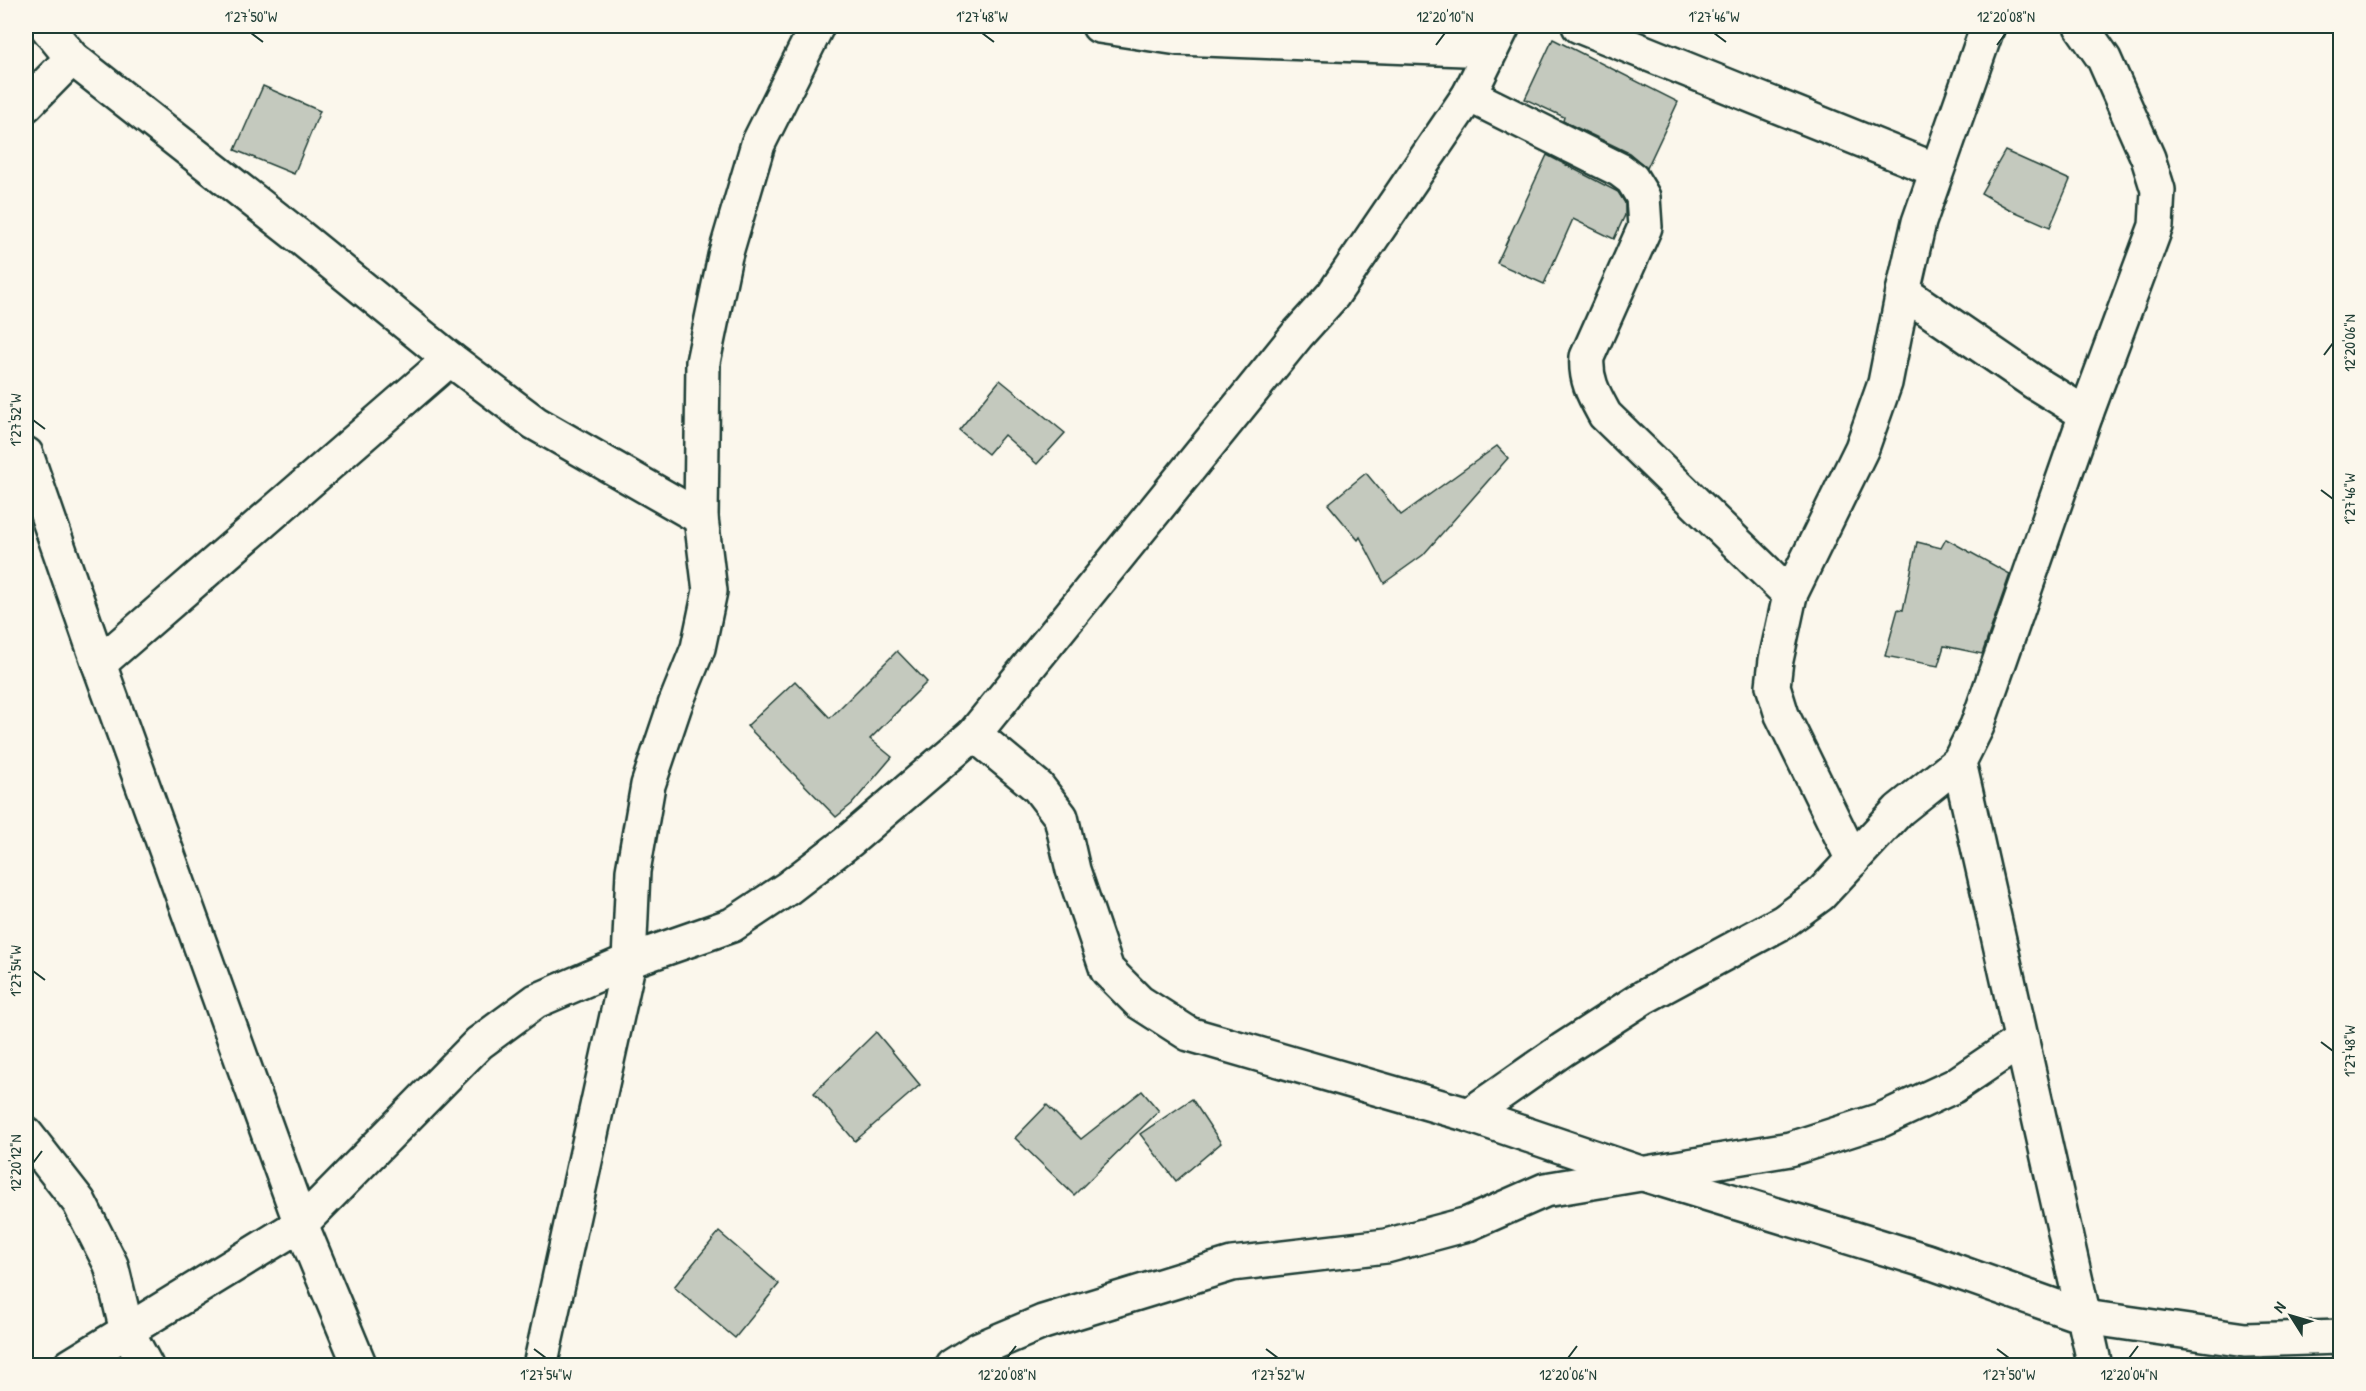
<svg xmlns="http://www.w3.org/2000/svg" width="2366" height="1391" font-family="'Patrick Hand',sans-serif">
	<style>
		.building { fill: #c4c9be; stroke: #1f3d34; stroke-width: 1.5 }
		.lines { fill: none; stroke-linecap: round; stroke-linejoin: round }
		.street-casing { stroke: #1f3d34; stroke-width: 38 }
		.street { stroke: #fbf7ec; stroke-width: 33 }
		.ticks { fill: none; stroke: #1f3d34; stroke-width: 2 }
		.neatline { fill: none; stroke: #1f3d34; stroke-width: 2 }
		.ticks-label { font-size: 15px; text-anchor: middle; fill: #1f3d34 }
	</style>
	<rect width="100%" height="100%" fill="#fbf7ec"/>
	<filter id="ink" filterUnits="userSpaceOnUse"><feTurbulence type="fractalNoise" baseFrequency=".0167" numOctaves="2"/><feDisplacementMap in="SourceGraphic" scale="12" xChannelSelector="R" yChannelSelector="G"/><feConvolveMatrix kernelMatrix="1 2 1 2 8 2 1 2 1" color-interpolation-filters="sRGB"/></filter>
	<g filter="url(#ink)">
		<g class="building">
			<path d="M 1553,39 L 1678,102 L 1647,168 L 1629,153 L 1563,121 L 1564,117 L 1525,99 Z"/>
			<path d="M 263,86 L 320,111 L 294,174 L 235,150 Z"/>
			<path d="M 2005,151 L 2070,180 L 2050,227 L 2009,209 L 1981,193 Z"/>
			<path d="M 1547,155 L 1618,192 L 1625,203 L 1625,215 L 1614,239 L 1573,219 L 1544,284 L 1497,263 Z"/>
			<path d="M 1000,380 L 1065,433 L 1037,464 L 1004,435 L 988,454 L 959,430 Z"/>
			<path d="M 1497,446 L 1508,458 L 1423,555 L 1384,583 L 1360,537 L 1358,540 L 1328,504 L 1366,473 L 1401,515 Z"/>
			<path d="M 1946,539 L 2010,574 L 1982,654 L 1944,646 L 1938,666 L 1885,656 L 1898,609 L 1903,610 L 1917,542 L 1941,548 Z"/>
			<path d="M 897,651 L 927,682 L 870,739 L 892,757 L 852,804 L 836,817 L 747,726 L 795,681 L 830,718 Z"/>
			<path d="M 876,1032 L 920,1085 L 855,1141 L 814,1093 Z"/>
			<path d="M 1142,1091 L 1159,1111 L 1074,1195 L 1015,1138 L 1047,1105 L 1081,1139 Z"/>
			<path d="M 1192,1099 L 1221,1143 L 1176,1181 L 1140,1134 Z"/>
			<path d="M 719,1232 L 779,1284 L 735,1338 L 674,1287 Z"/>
		</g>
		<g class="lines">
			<defs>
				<g id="street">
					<path d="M 46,26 L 72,58 L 301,238 L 450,359 L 535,423 L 701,518"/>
					<path d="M 1099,26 L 1178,38 L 1490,50"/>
					<path d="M 1579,26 L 1936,170"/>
					<path d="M 2081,26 L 2104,59 L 2148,158 L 2158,190 L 2156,226 L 2086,414 L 1977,726 L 1959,762 L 2095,1366"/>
					<path d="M 1469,95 L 1620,170 L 1632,179 L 1643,197 L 1645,227 L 1587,357 C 1585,380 1594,395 1605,415 L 1790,595"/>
					<path d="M 26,105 L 72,58"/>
					<path d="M 1903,292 L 2034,382 L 2086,414"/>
					<path d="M 26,454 L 99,664 L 301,1224 L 360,1366"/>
					<path d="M 99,664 L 450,359"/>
					<path d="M 974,734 L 1038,787 L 1061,817 L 1073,870 L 1107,970 L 1139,1002 L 1189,1034 L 1469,1115 L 1640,1173 L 1927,1261 L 2085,1317 L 2245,1340 L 2340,1337"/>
					<path d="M 1853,860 L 1782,715 L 1773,686 L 1776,660 L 1790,595 L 1862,448 L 1885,383 L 1903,292 L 1919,222 L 1988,26"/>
					<path d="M 1469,1115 L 1562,1050 L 1644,997 L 1783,922 L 1820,895 L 1899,810 L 1959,762"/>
					<path d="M 26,1134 L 79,1202 L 111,1265 L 127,1331 L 146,1366"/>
					<path d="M 70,1366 L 301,1224 L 479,1043 L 536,1001 L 629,961 L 732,925 L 788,888 L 849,841 L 974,734 L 1297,335 L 1333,295 L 1469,95 L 1503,26"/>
					<path d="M 540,1366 L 629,961 L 633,871 L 648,785 L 675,705 L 698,648 L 710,591 L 701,518 L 703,362 L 725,256 L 758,144 L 817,26"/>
					<path d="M 952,1366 L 979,1349 L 1043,1322 L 1232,1264 L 1386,1246 L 1468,1224 L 1545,1190 L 1790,1149 L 1881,1120 L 1954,1086 L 2022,1040"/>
				</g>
			</defs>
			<use href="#street" class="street-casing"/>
			<use href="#street" class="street"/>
		</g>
	</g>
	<path class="ticks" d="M 251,33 L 263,42M 982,33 L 994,42M 1714,33 L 1726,42M 1436,45 L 1445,33M 1997,45 L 2006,33M 2324,355 L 2333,343M 33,420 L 45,429M 2321,490 L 2333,499M 33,971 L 45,980M 2321,1042 L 2333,1051M 33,1163 L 42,1151M 534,1349 L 546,1358M 1266,1349 L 1278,1358M 1997,1349 L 2009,1358M 1007,1358 L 1016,1346M 1568,1358 L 1577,1346M 2129,1358 L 2138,1346"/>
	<rect width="2366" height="1391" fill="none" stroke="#fbf7ec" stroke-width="66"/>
	<g transform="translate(2291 1316) rotate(307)" stroke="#fbf7ec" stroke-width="4.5" paint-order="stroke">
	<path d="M0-4.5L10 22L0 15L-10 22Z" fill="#1f3d34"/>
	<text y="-9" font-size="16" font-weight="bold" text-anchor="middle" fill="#1f3d34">N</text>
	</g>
	<rect x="33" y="33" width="2300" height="1325" class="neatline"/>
	<g class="ticks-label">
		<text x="251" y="22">1°27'50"W</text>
		<text x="982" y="22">1°27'48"W</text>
		<text x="1445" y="22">12°20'10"N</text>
		<text x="1714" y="22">1°27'46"W</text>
		<text x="2006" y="22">12°20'08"N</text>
		<text transform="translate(2350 343) rotate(-90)" y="5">12°20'06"N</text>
		<text transform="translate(16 420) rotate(-90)" y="5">1°27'52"W</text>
		<text transform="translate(2350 499) rotate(-90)" y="5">1°27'46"W</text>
		<text transform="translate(16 971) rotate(-90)" y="5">1°27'54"W</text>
		<text transform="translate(2350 1051) rotate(-90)" y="5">1°27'48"W</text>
		<text transform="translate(16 1163) rotate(-90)" y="5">12°20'12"N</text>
		<text x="546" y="1380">1°27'54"W</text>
		<text x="1007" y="1380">12°20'08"N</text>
		<text x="1278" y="1380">1°27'52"W</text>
		<text x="1568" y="1380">12°20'06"N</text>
		<text x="2009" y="1380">1°27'50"W</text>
		<text x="2129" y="1380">12°20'04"N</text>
	</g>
</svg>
